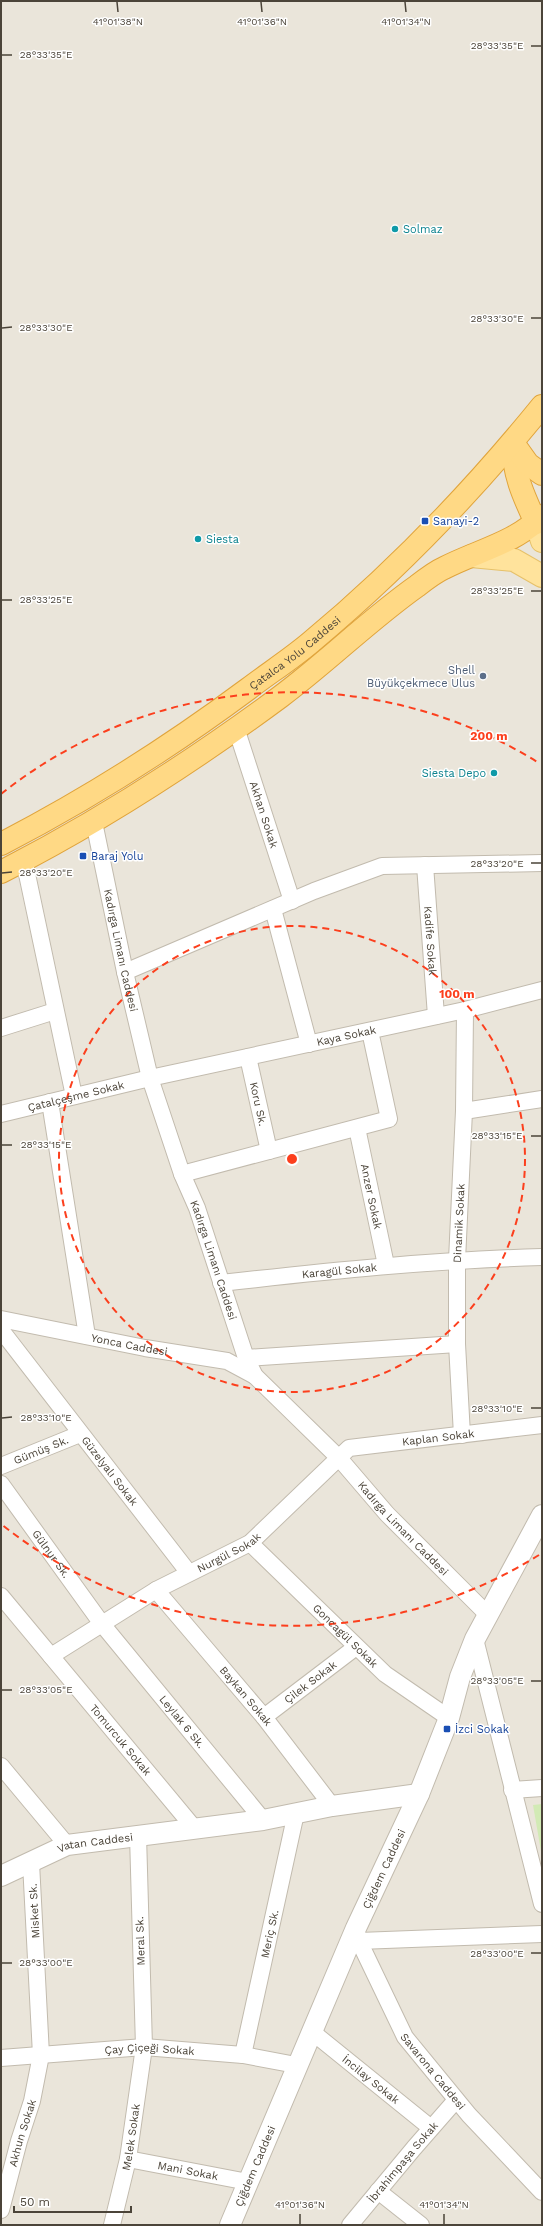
<svg xmlns="http://www.w3.org/2000/svg" width="543" height="2226" font-family="'Work Sans',sans-serif">
	<style>
		.residential { fill: #eae5da }
		.green { fill: #d2eab5 }
		.lines { fill: none; stroke-linecap: round; stroke-linejoin: round }
		.minor-casing { stroke: #c2bbae; stroke-width: 18 }
		.tertiary-casing { stroke: #c2bbae; stroke-width: 22 }
		.primary-casing { stroke: #e6c16a; stroke-width: 24 }
		.trunk-casing { stroke: #e0a43c; stroke-width: 24 }
		.minor { stroke: #fff; stroke-width: 16 }
		.tertiary { stroke: #fff; stroke-width: 20 }
		.primary { stroke: #ffe39c; stroke-width: 22 }
		.trunk { stroke: #ffd985; stroke-width: 22 }
		.ticks { fill: none; stroke: #4b4439; stroke-width: 1.5 }
		.ring { fill: none; stroke: #fc3f1d; stroke-width: 2; stroke-dasharray: 7 5 }
		.culture-dot { fill: #0f9aa8; stroke: #fff; stroke-width: 1.5 }
		.transit-dot { fill: #1a4fb4; stroke: #fff; stroke-width: 1.5 }
		.service-dot { fill: #5c6f8a; stroke: #fff; stroke-width: 1.5 }
		.labels { text-anchor: middle; stroke-width: 3; stroke-linejoin: round; paint-order: stroke }
		.culture-label { font-size: 11px; fill: #0d838f; stroke: #fff; text-anchor: start }
		.transit-label { font-size: 11px; fill: #164399; stroke: #fff; text-anchor: start }
		.street-label { font-size: 11px; fill: #4b4439; stroke: #fff }
		.service-label { font-size: 11px; fill: #4e5e75; stroke: #fff; text-anchor: end }
		.ticks-label { font-size: 10px; text-anchor: middle; fill: #4b4439; stroke: #fff; stroke-width: 3; stroke-linejoin: round; paint-order: stroke }
		.centre { fill: #fc3f1d; stroke: #fff; stroke-width: 2 }
		.ring-label { font-size: 12px; text-anchor: middle; font-weight: bold; fill: #fc3f1d; stroke: #fff; stroke-width: 3; stroke-linejoin: round; paint-order: stroke }
	</style>
	<rect width="100%" height="100%" fill="#f6f3ec"/>
	<rect class="residential" x="1" y="1" width="541" height="2224"/>
	<path class="green" d="M 542,1804 L 542,1857 L 533,1805 Z"/>
	<g class="lines">
		<defs>
			<g id="minor">
				<path id="s1" d="M 236,728 L 292,901"/>
				<path id="s2" d="M 94,822 L 125,972 L 150,1078 L 182,1174 L 197,1208 L 246,1358 L 255,1376 L 339,1458 L 387,1514 L 487,1614"/>
				<path d="M 24,860 L 74,1096"/>
				<path id="s3" d="M 425,865 L 436,1016"/>
				<path d="M 273,909 L 309,1044"/>
				<path d="M 125,972 L 314,891 L 382,866 L 542,863"/>
				<path d="M 1,1028 L 55,1011"/>
				<path id="s4" d="M 248,1057 L 269,1151"/>
				<path d="M 50,1102 L 87,1336"/>
				<path d="M 464,1111 L 542,1099"/>
				<path id="s5" d="M 1,1114 L 150,1078 L 465,1010 L 542,990"/>
				<path id="s6" d="M 357,1128 L 386,1265"/>
				<path d="M 182,1174 L 389,1119 L 370,1031"/>
				<path id="s7" d="M 221,1283 C 328,1271 434,1260 542,1257"/>
				<path id="s8" d="M 1,1319 L 145,1348 L 227,1361 L 255,1376"/>
				<path id="s9" d="M 1,1330 L 189,1573"/>
				<path d="M 246,1358 L 457,1344"/>
				<path id="s10" d="M 462,1435 L 457,1344 L 457,1260 L 464,1111 L 465,1010"/>
				<path id="s11" d="M 1,1466 L 80,1434"/>
				<path id="s12" d="M 1,1484 L 102,1624 L 263,1820"/>
				<path id="s13" d="M 250,1543 L 385,1674 L 449,1718"/>
				<path id="s14" d="M 156,1590 L 264,1717 L 332,1806"/>
				<path id="s15" d="M 1,1596 L 195,1829"/>
				<path d="M 475,1639 L 542,1904"/>
				<path id="s16" d="M 51,1656 L 156,1590 L 250,1543 L 349,1448 L 542,1425"/>
				<path id="s17" d="M 264,1717 L 356,1647"/>
				<path d="M 1,1766 L 67,1845"/>
				<path d="M 512,1790 L 542,1788"/>
				<path id="s18" d="M 356,1928 L 359,1941 L 405,2037 L 469,2115 L 542,2192"/>
				<path d="M 359,1941 L 542,1934"/>
				<path id="s19" d="M 311,2031 L 431,2128"/>
				<path id="s20" d="M 243,2055 L 296,1813"/>
				<path id="s21" d="M 1,2058 L 144,2047 L 243,2055 L 296,2065"/>
				<path id="s22" d="M 128,2159 L 248,2182"/>
				<path d="M 378,2191 L 421,2225"/>
				<path id="s23" d="M 1,2210 L 19,2141 L 32,2101 L 41,2055 L 31,1863"/>
				<path id="s24" d="M 112,2225 L 128,2159 L 144,2047 L 138,1835"/>
				<path id="s25" d="M 350,2225 L 414,2148 L 456,2100"/>
			</g>
			<g id="tertiary">
				<path id="s26" d="M 1,1876 L 67,1845 L 263,1820 L 332,1806 L 419,1794"/>
				<path id="s27" d="M 230,2225 L 356,1928 L 419,1794 L 449,1718 L 460,1677 L 475,1639 L 542,1515"/>
			</g>
			<g id="primary">
				<path d="M 536,523 L 542,541"/>
				<path d="M 471,556 L 514,560 L 542,576"/>
			</g>
			<g id="trunk">
				<path d="M 513,443 C 513,473 523,495 536,523"/>
				<path d="M 513,443 L 528,464 L 542,474"/>
				<path id="s28" d="M 1,844 C 88,799 170,747 248,689 C 269,673 291,659 311,642 C 395,572 473,491 542,406"/>
				<path d="M 1,872 C 99,822 192,762 280,697 C 327,662 369,620 417,586 C 426,579 435,572 444,568 C 477,551 515,543 542,516"/>
			</g>
		</defs>
		<use href="#minor" class="minor-casing"/>
		<use href="#tertiary" class="tertiary-casing"/>
		<use href="#primary" class="primary-casing"/>
		<use href="#trunk" class="trunk-casing"/>
		<use href="#minor" class="minor"/>
		<use href="#tertiary" class="tertiary"/>
		<use href="#primary" class="primary"/>
		<use href="#trunk" class="trunk"/>
	</g>
	<path class="ticks" d="M 117,2 L 118,12M 261,2 L 262,12M 405,2 L 406,12M 531,46 L 541,46M 2,55 L 12,55M 531,318 L 541,318M 2,328 L 12,327M 531,591 L 541,591M 2,600 L 12,600M 531,863 L 541,863M 2,873 L 12,872M 531,1136 L 541,1136M 2,1145 L 12,1145M 531,1408 L 541,1408M 2,1418 L 12,1417M 531,1681 L 541,1681M 2,1690 L 12,1690M 531,1953 L 541,1953M 2,1963 L 12,1963M 300,2214 L 300,2224M 444,2214 L 444,2224"/>
	<g class="ring">
		<circle cx="292" cy="1159" r="233"/>
		<path d="M539 1555A467 467 0 0 1 1 1524M1 794A467 467 0 0 1 539 763"/>
	</g>
	<g class="culture-dot">
		<circle cx="395" cy="229" r="4"/>
		<circle cx="198" cy="539" r="4"/>
		<circle cx="494" cy="773" r="4"/>
	</g>
	<g class="transit-dot">
		<rect x="421" y="517" width="8" height="8" rx="2"/>
		<rect x="79" y="852" width="8" height="8" rx="2"/>
		<rect x="443" y="1725" width="8" height="8" rx="2"/>
	</g>
	<circle class="service-dot" cx="483" cy="676" r="4"/>
	<g class="labels">
		<g class="culture-label">
			<text x="403" y="233">Solmaz</text>
			<text x="206" y="543">Siesta</text>
			<text x="486" y="777" text-anchor="end">Siesta Depo</text>
		</g>
		<g class="transit-label">
			<text x="433" y="525">Sanayi-2</text>
			<text x="91" y="860">Baraj Yolu</text>
			<text x="455" y="1733">İzci Sokak</text>
		</g>
		<g class="street-label">
			<text dy="4" stroke="none"><textPath href="#s28" startOffset="351">Çatalca Yolu Caddesi</textPath></text>
			<text dy="4" stroke="none"><textPath href="#s1" startOffset="91">Akhan Sokak</textPath></text>
			<text dy="4" stroke="none"><textPath href="#s3" startOffset="76">Kadife Sokak</textPath></text>
			<text dy="4" stroke="none"><textPath href="#s2" startOffset="131">Kadırga Limanı Caddesi</textPath></text>
			<text dy="4" stroke="none"><textPath href="#s5" startOffset="354">Kaya Sokak</textPath></text>
			<text dy="4" stroke="none"><textPath href="#s5" startOffset="77">Çatalçeşme Sokak</textPath></text>
			<text dy="4" stroke="none"><textPath href="#s4" startOffset="48">Koru Sk.</textPath></text>
			<text dy="4" stroke="none"><textPath href="#s6" startOffset="70">Anzer Sokak</textPath></text>
			<text dy="4" stroke="none"><textPath href="#s10" startOffset="212">Dinamik Sokak</textPath></text>
			<text dy="4" stroke="none"><textPath href="#s2" startOffset="455">Kadırga Limanı Caddesi</textPath></text>
			<text dy="4" stroke="none"><textPath href="#s7" startOffset="119">Karagül Sokak</textPath></text>
			<text dy="4" stroke="none"><textPath href="#s8" startOffset="131">Yonca Caddesi</textPath></text>
			<text dy="4" stroke="none"><textPath href="#s16" startOffset="456">Kaplan Sokak</textPath></text>
			<text dy="4" stroke="none"><textPath href="#s11" startOffset="43">Gümüş Sk.</textPath></text>
			<text dy="4" stroke="none"><textPath href="#s9" startOffset="178">Güzelyalı Sokak</textPath></text>
			<text dy="4" stroke="none"><textPath href="#s2" startOffset="791">Kadırga Limanı Caddesi</textPath></text>
			<text dy="4" stroke="none"><textPath href="#s16" startOffset="206">Nurgül Sokak</textPath></text>
			<text dy="4" stroke="none"><textPath href="#s12" startOffset="86">Gülnur Sk.</textPath></text>
			<text dy="4" stroke="none"><textPath href="#s13" startOffset="133">Goncagül Sokak</textPath></text>
			<text dy="4" stroke="none"><textPath href="#s17" startOffset="58">Çilek Sokak</textPath></text>
			<text dy="4" stroke="none"><textPath href="#s14" startOffset="139">Baykan Sokak</textPath></text>
			<text dy="4" stroke="none"><textPath href="#s12" startOffset="299">Leylak 6 Sk.</textPath></text>
			<text dy="4" stroke="none"><textPath href="#s15" startOffset="187">Tomurcuk Sokak</textPath></text>
			<text dy="4" stroke="none"><textPath href="#s26" startOffset="101">Vatan Caddesi</textPath></text>
			<text dy="4" stroke="none"><textPath href="#s27" startOffset="388">Çiğdem Caddesi</textPath></text>
			<text transform="translate(34 1911) rotate(-93)" y="4">Misket Sk.</text>
			<text dy="4" stroke="none"><textPath href="#s20" startOffset="124">Meriç Sk.</textPath></text>
			<text transform="translate(140 1941) rotate(-92)" y="4">Meral Sk.</text>
			<text dy="4" stroke="none"><textPath href="#s21" startOffset="149">Çay Çiçeği Sokak</textPath></text>
			<text dy="4" stroke="none"><textPath href="#s18" startOffset="164">Savarona Caddesi</textPath></text>
			<text dy="4" stroke="none"><textPath href="#s19" startOffset="77">İncilay Sokak</textPath></text>
			<text dy="4" stroke="none"><textPath href="#s23" startOffset="80">Akhun Sokak</textPath></text>
			<text dy="4" stroke="none"><textPath href="#s24" startOffset="90">Melek Sokak</textPath></text>
			<text dy="4" stroke="none"><textPath href="#s25" startOffset="82">İbrahimpaşa Sokak</textPath></text>
			<text dy="4" stroke="none"><textPath href="#s27" startOffset="64">Çiğdem Caddesi</textPath></text>
			<text dy="4" stroke="none"><textPath href="#s22" startOffset="61">Mani Sokak</textPath></text>
		</g>
		<g class="service-label">
			<text x="475" y="674">Shell<tspan x="475" dy="13">Büyükçekmece Ulus</tspan></text>
		</g>
	</g>
	<g class="ticks-label">
		<text x="118" y="25">41°01'38"N</text>
		<text x="262" y="25">41°01'36"N</text>
		<text x="406" y="25">41°01'34"N</text>
		<text x="497" y="49">28°33'35"E</text>
		<text x="46" y="58">28°33'35"E</text>
		<text x="497" y="322">28°33'30"E</text>
		<text x="46" y="331">28°33'30"E</text>
		<text x="497" y="594">28°33'25"E</text>
		<text x="46" y="603">28°33'25"E</text>
		<text x="497" y="867">28°33'20"E</text>
		<text x="46" y="876">28°33'20"E</text>
		<text x="497" y="1139">28°33'15"E</text>
		<text x="46" y="1148">28°33'15"E</text>
		<text x="497" y="1412">28°33'10"E</text>
		<text x="46" y="1421">28°33'10"E</text>
		<text x="497" y="1684">28°33'05"E</text>
		<text x="46" y="1693">28°33'05"E</text>
		<text x="497" y="1957">28°33'00"E</text>
		<text x="46" y="1966">28°33'00"E</text>
		<text x="300" y="2208">41°01'36"N</text>
		<text x="444" y="2208">41°01'34"N</text>
	</g>
	<circle cx="292" cy="1159" r="6" class="centre"/>
	<g class="ring-label">
		<text x="489" y="740">200 m</text>
		<text x="457" y="998">100 m</text>
	</g>
	<rect width="543" height="2226" fill="none" stroke="#4b4439" stroke-width="4"/>
	<path d="M14 2206v6h117v-6" fill="none" stroke="#4b4439" stroke-width="2"/>
	<text x="20" y="2206" font-size="12" fill="#4b4439" stroke="#ffffff" stroke-width="3" paint-order="stroke">50 m</text>
</svg>
